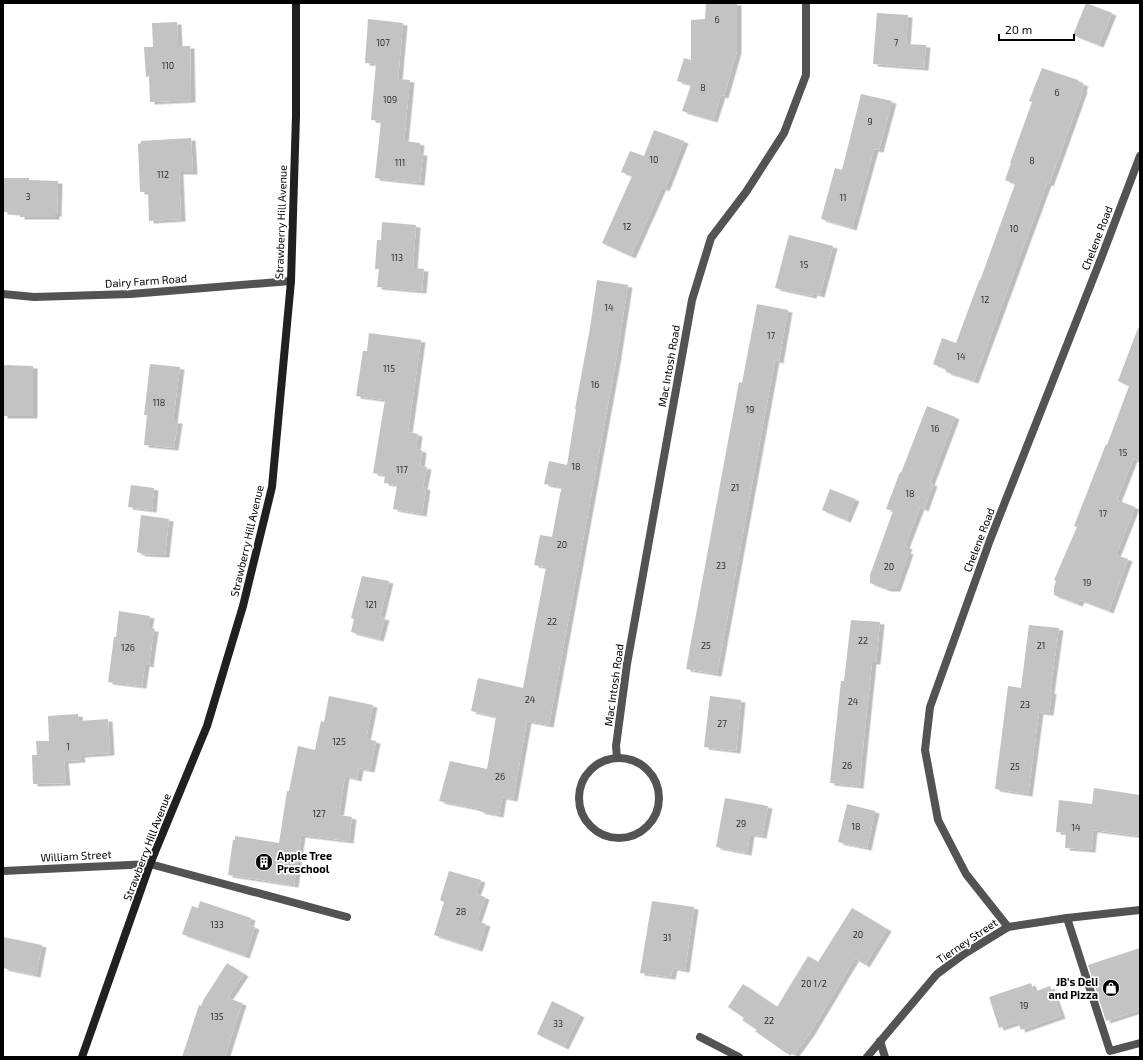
<svg xmlns="http://www.w3.org/2000/svg" width="1143" height="1060" font-family="'Exo 2',sans-serif">
	<style>
		.building { fill: #c3c3c3; filter: url(#shadow) }
		.lines { fill: none; stroke-linecap: round; stroke-linejoin: round }
		.service { stroke: #535353; stroke-width: 8 }
		.minor { stroke: #535353; stroke-width: 8 }
		.tertiary { stroke: #535353; stroke-width: 8 }
		.secondary { stroke: #202020; stroke-width: 8 }
		.labels { text-anchor: middle; stroke-width: 3.5; stroke-linejoin: round; paint-order: stroke }
		.number-label { font-size: 9px; fill: #313131 }
		.street-label { font-size: 11px; fill: #000; stroke: #fff }
		.poi-label { font-size: 11px; font-weight: bold; fill: #000; stroke: #fff; text-anchor: start }
	</style>
	<defs>
		<filter id="shadow"><feDropShadow dx="4.5" dy="2.5" stdDeviation="0" flood-color="#0004"/></filter>
	</defs>
	<rect width="100%" height="100%" fill="#fff"/>
	<g class="building">
		<path d="M 706,3 L 737,3 L 737,51 L 724,96 L 721,95 L 713,120 L 682,111 L 691,85 L 677,81 L 684,58 L 691,60 L 691,20 L 705,19 Z"/>
		<path d="M 1086,3 L 1112,13 L 1099,45 L 1073,35 Z"/>
		<path d="M 877,13 L 908,15 L 906,44 L 926,45 L 924,68 L 873,64 Z"/>
		<path d="M 368,19 L 403,23 L 398,79 L 410,80 L 404,141 L 420,143 L 419,153 L 423,153 L 420,183 L 375,178 L 381,121 L 371,120 L 376,64 L 365,63 Z"/>
		<path d="M 177,22 L 178,46 L 190,46 L 191,100 L 150,102 L 149,76 L 146,77 L 144,47 L 153,47 L 152,23 Z"/>
		<path d="M 1042,68 L 1078,80 L 1078,82 L 1084,84 L 1082,89 L 1083,90 L 1059,157 L 1049,184 L 1047,183 L 974,381 L 946,372 L 946,369 L 933,364 L 942,338 L 956,343 L 979,281 L 981,278 L 1015,184 L 1005,180 L 1011,163 L 1010,163 L 1032,102 L 1029,101 Z"/>
		<path d="M 861,94 L 892,101 L 879,150 L 874,149 L 852,228 L 821,219 L 835,168 L 842,170 Z"/>
		<path d="M 654,130 L 684,141 L 665,189 L 662,187 L 631,256 L 602,243 L 632,176 L 621,172 L 630,151 L 644,156 Z"/>
		<path d="M 191,138 L 193,172 L 179,172 L 181,219 L 149,221 L 148,192 L 140,192 L 138,144 L 141,143 L 141,141 Z"/>
		<path d="M 3,178 L 29,178 L 29,180 L 58,181 L 57,214 L 55,214 L 55,217 L 20,217 L 20,213 L 3,212 Z"/>
		<path d="M 382,222 L 416,225 L 413,268 L 424,269 L 422,291 L 377,287 L 379,269 L 375,269 L 377,240 L 381,240 Z"/>
		<path d="M 789,235 L 833,246 L 820,295 L 813,293 L 812,296 L 775,288 Z"/>
		<path d="M 597,280 L 628,285 L 616,361 L 549,725 L 527,721 L 513,799 L 502,797 L 499,815 L 479,811 L 479,809 L 439,801 L 450,761 L 487,769 L 496,717 L 471,711 L 478,678 L 523,688 L 546,567 L 534,565 L 540,535 L 552,537 L 560,494 L 562,487 L 544,484 L 549,461 L 567,465 L 576,409 L 575,409 L 590,328 Z"/>
		<path d="M 757,304 L 788,310 L 779,361 L 775,360 L 717,674 L 686,669 L 739,382 L 742,383 Z"/>
		<path d="M 1138,328 L 1140,328 L 1140,461 L 1133,459 L 1117,500 L 1135,507 L 1116,555 L 1128,559 L 1109,611 L 1080,600 L 1078,604 L 1054,595 L 1054,587 L 1056,581 L 1054,580 L 1077,527 L 1074,526 L 1106,444 L 1107,445 L 1129,386 L 1118,381 Z"/>
		<path d="M 369,333 L 421,340 L 408,432 L 418,434 L 416,449 L 422,450 L 420,466 L 427,467 L 423,487 L 426,488 L 422,514 L 393,509 L 397,485 L 384,483 L 385,475 L 373,473 L 385,400 L 356,396 L 363,351 L 367,351 Z"/>
		<path d="M 150,364 L 180,367 L 173,421 L 178,421 L 174,448 L 144,445 L 147,415 L 144,415 Z"/>
		<path d="M 3,365 L 33,366 L 33,416 L 3,416 Z"/>
		<path d="M 927,406 L 955,417 L 930,483 L 933,484 L 924,509 L 920,507 L 905,546 L 908,547 L 906,551 L 909,552 L 896,589 L 887,589 L 870,583 L 870,575 L 893,511 L 886,509 L 900,472 L 901,473 Z"/>
		<path d="M 131,485 L 154,488 L 152,510 L 128,507 Z"/>
		<path d="M 830,489 L 855,499 L 846,520 L 822,510 Z"/>
		<path d="M 141,515 L 169,519 L 165,555 L 142,554 L 137,552 Z"/>
		<path d="M 362,576 L 389,581 L 380,617 L 385,618 L 379,639 L 351,632 L 354,619 L 351,618 Z"/>
		<path d="M 119,611 L 150,616 L 148,626 L 150,626 L 150,629 L 154,629 L 149,665 L 145,664 L 142,686 L 108,682 L 114,637 L 116,637 Z"/>
		<path d="M 851,620 L 880,622 L 876,662 L 872,662 L 859,786 L 830,783 L 841,681 L 844,681 Z"/>
		<path d="M 1029,625 L 1059,628 L 1050,691 L 1052,692 L 1049,713 L 1039,712 L 1028,794 L 995,789 L 1008,686 L 1021,688 Z"/>
		<path d="M 329,696 L 373,705 L 366,739 L 376,741 L 370,770 L 359,768 L 357,779 L 345,776 L 339,815 L 352,817 L 349,841 L 301,835 L 294,885 L 228,875 L 233,840 L 235,840 L 235,836 L 279,843 L 287,791 L 289,791 L 298,746 L 315,750 L 321,721 L 324,722 Z"/>
		<path d="M 710,696 L 741,700 L 736,751 L 704,747 Z"/>
		<path d="M 78,714 L 79,721 L 108,719 L 110,753 L 80,755 L 81,760 L 64,761 L 66,783 L 33,784 L 32,755 L 37,755 L 36,741 L 49,741 L 48,716 Z"/>
		<path d="M 1094,788 L 1140,795 L 1140,836 L 1093,830 L 1091,850 L 1065,848 L 1066,833 L 1056,832 L 1059,800 L 1092,804 Z"/>
		<path d="M 725,798 L 768,806 L 762,836 L 750,834 L 747,853 L 716,847 Z"/>
		<path d="M 847,804 L 875,811 L 867,848 L 838,842 Z"/>
		<path d="M 449,871 L 481,880 L 476,894 L 485,897 L 477,921 L 486,924 L 478,949 L 434,935 L 444,902 L 440,900 Z"/>
		<path d="M 200,901 L 251,918 L 249,925 L 255,927 L 245,956 L 182,934 L 192,906 L 198,908 Z"/>
		<path d="M 652,901 L 694,907 L 685,970 L 673,968 L 671,977 L 640,973 Z"/>
		<path d="M 852,908 L 887,929 L 865,965 L 855,958 L 810,1033 L 794,1055 L 788,1051 L 786,1053 L 755,1031 L 757,1030 L 742,1020 L 744,1018 L 728,1007 L 743,984 L 777,1007 L 808,956 L 818,962 Z"/>
		<path d="M 3,937 L 42,945 L 36,975 L 3,968 Z"/>
		<path d="M 1140,948 L 1140,1010 L 1106,1021 L 1088,965 Z"/>
		<path d="M 227,963 L 244,974 L 228,998 L 242,1003 L 225,1057 L 182,1057 L 199,1005 L 201,1006 L 204,999 Z"/>
		<path d="M 1031,983 L 1034,992 L 1050,986 L 1061,1016 L 1021,1030 L 1018,1022 L 999,1028 L 989,997 Z"/>
		<path d="M 552,1001 L 580,1015 L 564,1047 L 537,1034 Z"/>
	</g>
	<g class="lines">
		<g class="service">
			<path d="M 150,864 L 347,917"/>
			<path d="M 1067,918 L 1110,1051 L 1140,1043"/>
			<path d="M 700,1037 L 739,1057"/>
			<path d="M 880,1041 L 885,1057"/>
		</g>
		<g class="minor">
			<path d="M 3,294 L 34,297 L 131,294 L 291,281"/>
			<path d="M 617,758 L 616,746 L 627,664 L 692,300 L 711,238 L 746,192 L 784,133 L 806,75 L 806,3"/>
			<circle cx="619" cy="798" r="40"/>
			<path d="M 1008,927 L 966,874 L 938,820 L 925,750 L 930,707 L 990,540 L 1102,256 L 1140,156"/>
			<path d="M 867,1057 L 937,974 L 964,954 L 1008,927 L 1067,918 L 1140,910"/>
		</g>
		<path class="tertiary" d="M 3,871 L 150,864"/>
		<path class="secondary" d="M 82,1057 L 150,864 L 207,726 L 243,606 L 272,487 L 291,281 L 296,116 L 296,3"/>
	</g>
	<defs>
		<symbol id="building-disc" viewBox="-11 -11 22 22"><circle r="9.5" fill="#000" stroke="#fff"/><path d="M-4-6H4V6H1V3H-1V6H-4ZM-2.5-4.3h1.7v1.8h-1.7ZM.8-4.3h1.7v1.8H.8ZM-2.5-1h1.7V.8h-1.7ZM.8-1h1.7V.8H.8Z" fill="#fff"/></symbol>
		<symbol id="shop-disc" viewBox="-11 -11 22 22"><circle r="9.5" fill="#000" stroke="#fff"/><path d="M-5-2.5h2.3a2.7 3.5 0 0 1 5.4 0H5L5.5 6h-11ZM-1.5-2.5h3a1.5 2.3 0 0 0-3 0Z" fill="#fff"/></symbol>
	</defs>
	<g fill-rule="evenodd">
		<use href="#building-disc" x="254" y="852" width="20" height="20"/>
		<use href="#shop-disc" x="1101" y="978" width="20" height="20"/>
	</g>
	<g class="labels">
		<g class="number-label">
			<text x="717" y="23">6</text>
			<text x="383" y="46">107</text>
			<text x="896" y="46">7</text>
			<text x="168" y="69">110</text>
			<text x="703" y="91">8</text>
			<text x="1057" y="96">6</text>
			<text x="390" y="103">109</text>
			<text x="870" y="125">9</text>
			<text x="654" y="163">10</text>
			<text x="1032" y="164">8</text>
			<text x="400" y="166">111</text>
			<text x="163" y="178">112</text>
			<text x="28" y="200">3</text>
			<text x="843" y="201">11</text>
			<text x="627" y="230">12</text>
			<text x="1014" y="232">10</text>
			<text x="397" y="261">113</text>
			<text x="804" y="268">15</text>
			<text x="985" y="303">12</text>
			<text x="609" y="311">14</text>
			<text x="771" y="339">17</text>
			<text x="961" y="360">14</text>
			<text x="389" y="372">115</text>
			<text x="595" y="388">16</text>
			<text x="159" y="406">118</text>
			<text x="750" y="413">19</text>
			<text x="935" y="432">16</text>
			<text x="1123" y="456">15</text>
			<text x="576" y="470">18</text>
			<text x="402" y="473">117</text>
			<text x="735" y="491">21</text>
			<text x="910" y="497">18</text>
			<text x="1103" y="517">17</text>
			<text x="562" y="548">20</text>
			<text x="721" y="569">23</text>
			<text x="889" y="570">20</text>
			<text x="1087" y="586">19</text>
			<text x="371" y="608">121</text>
			<text x="552" y="625">22</text>
			<text x="863" y="644">22</text>
			<text x="706" y="649">25</text>
			<text x="1041" y="649">21</text>
			<text x="128" y="651">126</text>
			<text x="530" y="703">24</text>
			<text x="853" y="705">24</text>
			<text x="1025" y="708">23</text>
			<text x="722" y="727">27</text>
			<text x="339" y="745">125</text>
			<text x="68" y="750">1</text>
			<text x="847" y="769">26</text>
			<text x="1015" y="770">25</text>
			<text x="500" y="780">26</text>
			<text x="319" y="817">127</text>
			<text x="741" y="827">29</text>
			<text x="856" y="830">18</text>
			<text x="1076" y="831">14</text>
			<text x="461" y="915">28</text>
			<text x="217" y="928">133</text>
			<text x="858" y="938">20</text>
			<text x="667" y="941">31</text>
			<text x="814" y="987">20 1/2</text>
			<text x="1024" y="1009">19</text>
			<text x="217" y="1020">135</text>
			<text x="769" y="1024">22</text>
			<text x="558" y="1027">33</text>
		</g>
		<g class="street-label">
			<text transform="translate(281 222) rotate(-88)" y="4">Strawberry Hill Avenue</text>
			<text transform="translate(1097 238) rotate(-69)" y="4">Chelene Road</text>
			<text transform="translate(146 281) rotate(-4)" y="4">Dairy Farm Road</text>
			<text transform="translate(669 366) rotate(-80)" y="4">Mac Intosh Road</text>
			<text transform="translate(979 540) rotate(-69)" y="4">Chelene Road</text>
			<text transform="translate(247 541) rotate(-77)" y="4">Strawberry Hill Avenue</text>
			<text transform="translate(614 685) rotate(-82)" y="4">Mac Intosh Road</text>
			<text transform="translate(147 847) rotate(-69)" y="4">Strawberry Hill Avenue</text>
			<text transform="translate(76 856) rotate(-3)" y="4">William Street</text>
			<text transform="translate(967 941) rotate(-34)" y="4">Tierney Street</text>
		</g>
		<g class="poi-label">
			<text x="277" y="860">Apple Tree<tspan x="277" dy="13">Preschool</tspan></text>
			<text x="1098" y="986" text-anchor="end">JB's Deli<tspan x="1098" dy="13">and Pizza</tspan></text>
		</g>
	</g>
	<rect width="1143" height="1060" fill="none" stroke="#000000" stroke-width="8"/>
	<path d="M999 34v6h75v-6" fill="none" stroke="#000000" stroke-width="2"/>
	<text x="1005" y="34" font-size="12" fill="#000000" stroke="#ffffff" stroke-width="3" paint-order="stroke">20 m</text>
</svg>
